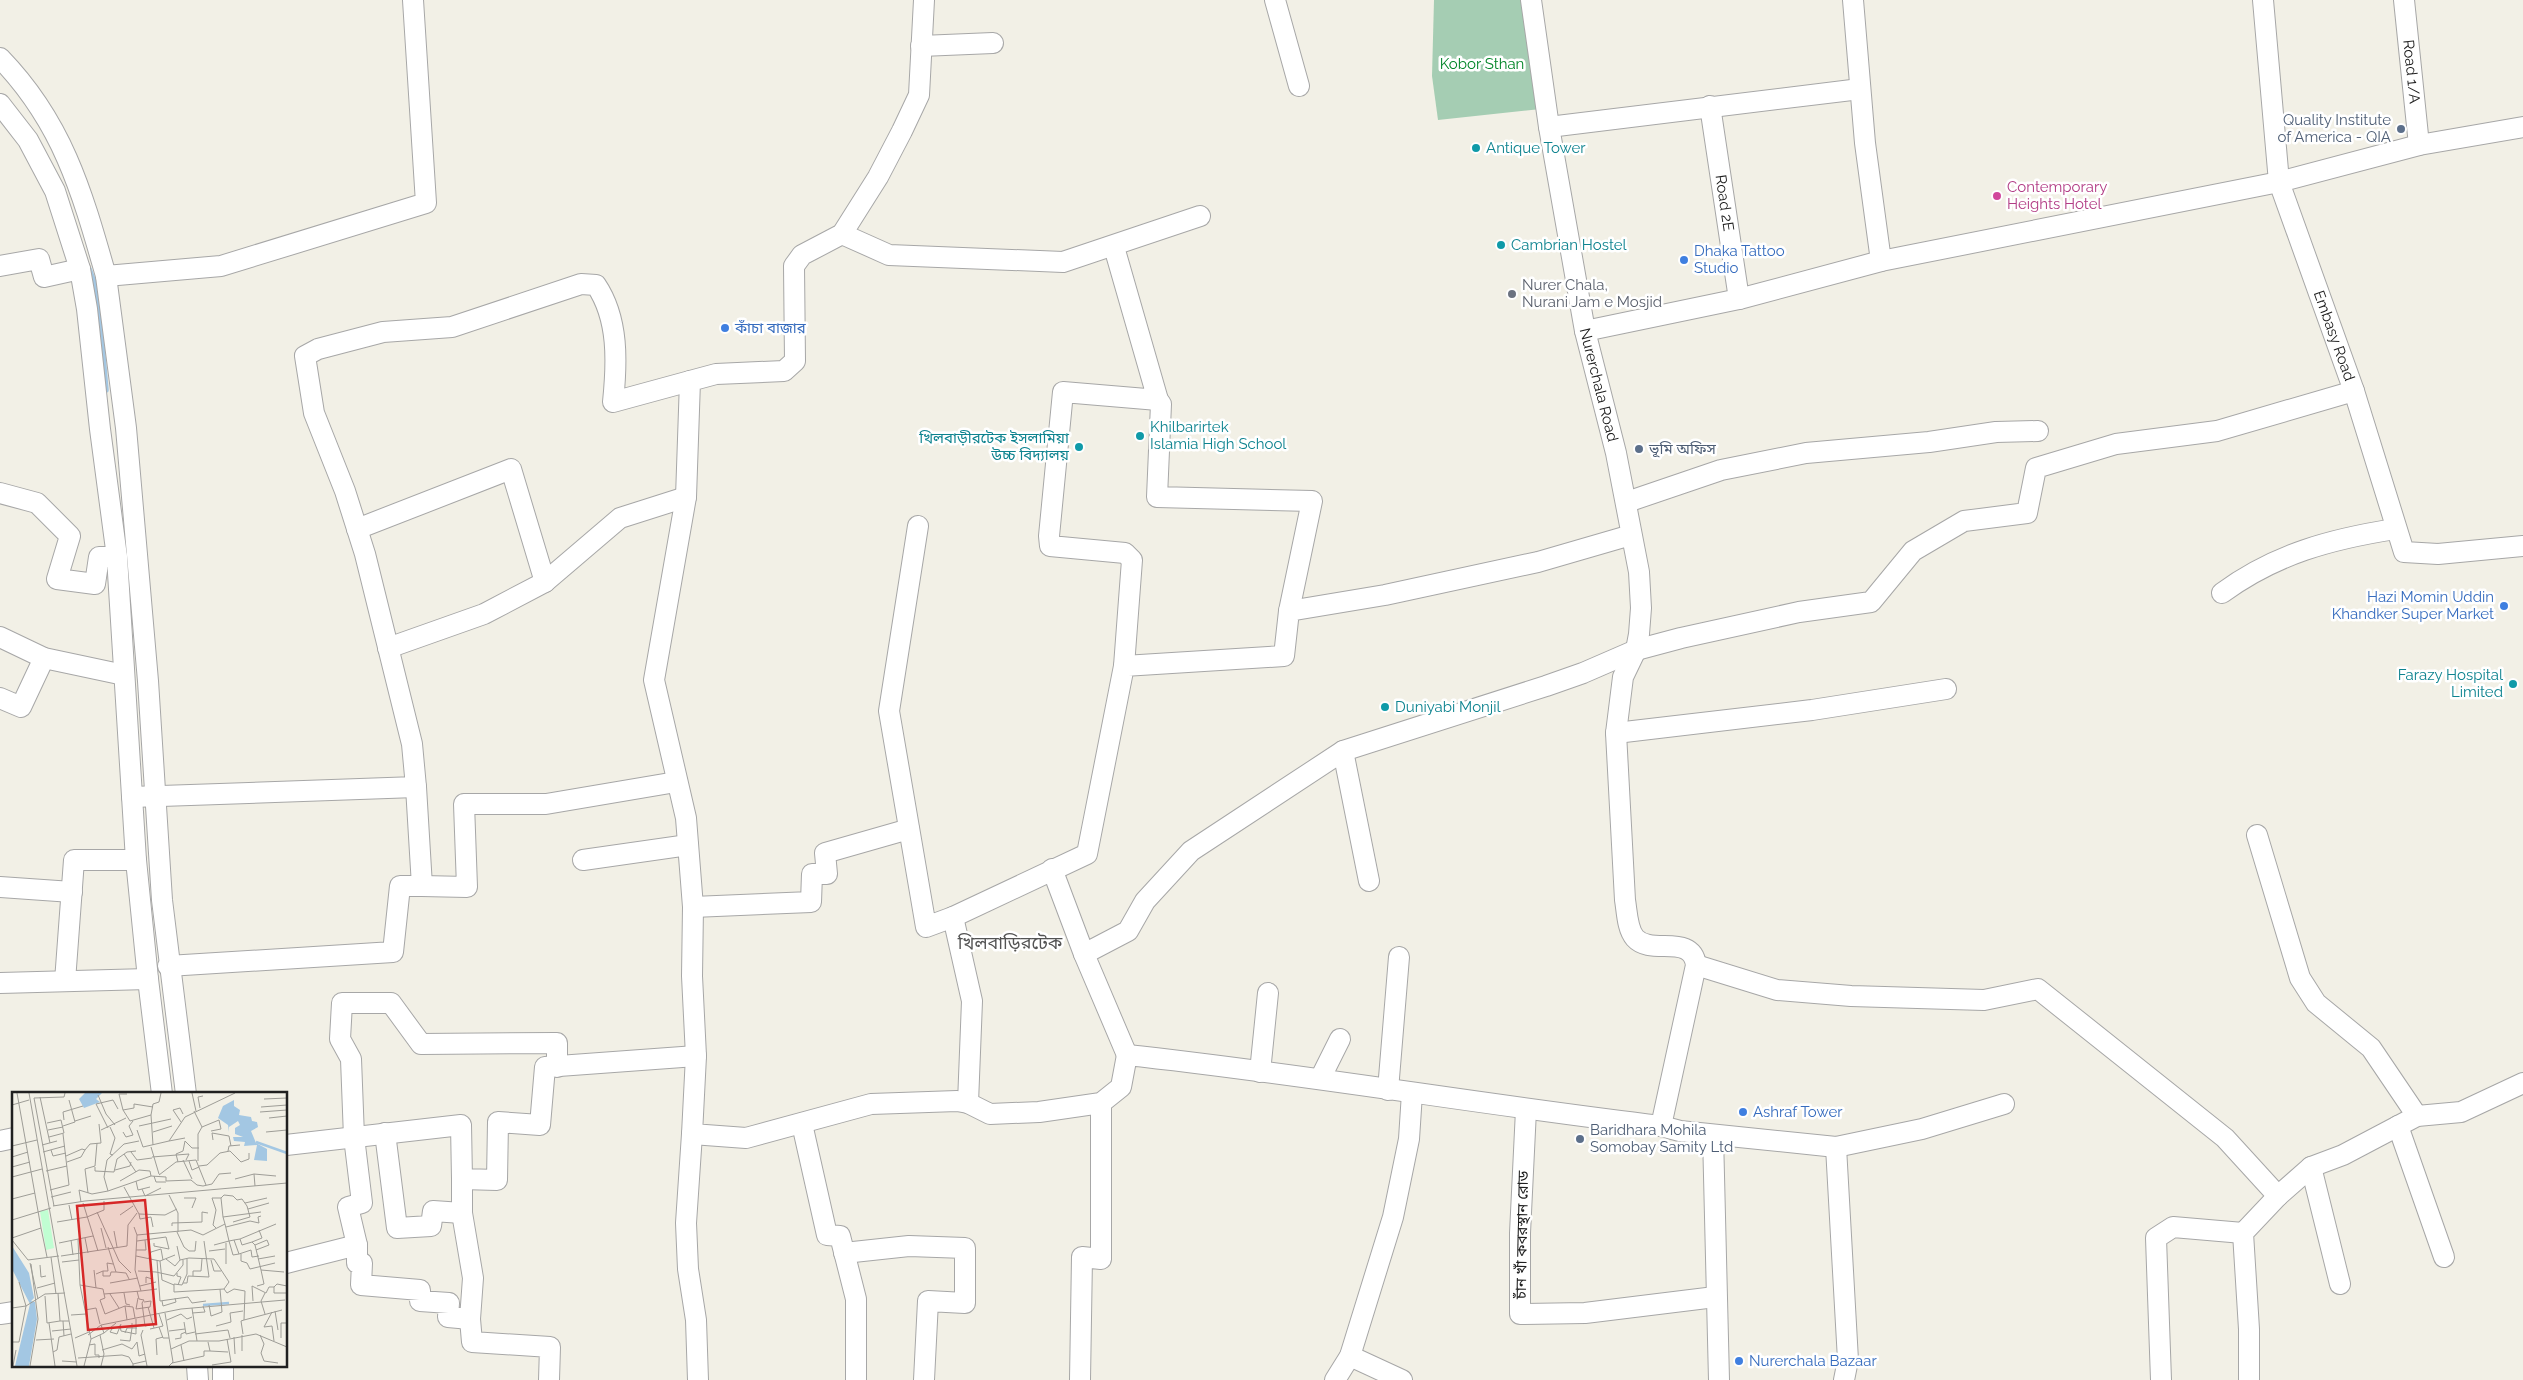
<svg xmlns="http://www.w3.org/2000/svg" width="2523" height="1380" font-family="Raleway,'Noto Sans Bengali',sans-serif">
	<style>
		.cemetery { fill: #a5cdb3 }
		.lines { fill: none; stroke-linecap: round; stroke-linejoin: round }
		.stream { stroke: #a3c7e3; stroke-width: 5.5 }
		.street-casing { stroke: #a7a7a7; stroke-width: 22 }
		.street { stroke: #fff; stroke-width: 20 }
		.service-dot { fill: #5c6f8a; stroke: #fff; stroke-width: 2 }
		.culture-dot { fill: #0f9aa8; stroke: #fff; stroke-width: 2 }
		.hotel-dot { fill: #d1479c; stroke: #fff; stroke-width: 2 }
		.shop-dot { fill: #3f7fe0; stroke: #fff; stroke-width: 2 }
		.worship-dot { fill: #6b7280; stroke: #fff; stroke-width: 2 }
		.labels { text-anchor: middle; stroke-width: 5; stroke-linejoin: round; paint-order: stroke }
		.park-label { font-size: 15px; fill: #028528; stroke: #fff }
		.street-label { font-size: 15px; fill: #202020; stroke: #fff }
		.service-label { font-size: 15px; fill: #4e5e75; stroke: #fff; text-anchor: start }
		.culture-label { font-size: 15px; fill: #0d838f; stroke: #fff; text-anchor: start }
		.hotel-label { font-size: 15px; fill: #b23c85; stroke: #fff; text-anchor: start }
		.shop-label { font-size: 15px; fill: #366cbe; stroke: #fff; text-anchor: start }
		.worship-label { font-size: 15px; fill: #5b616d; stroke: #fff; text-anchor: start }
		.quarter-label { font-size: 18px; fill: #535353; stroke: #fff }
		.inset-river { fill: none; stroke: #a3c7e3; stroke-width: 2.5 }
		.inset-road { fill: none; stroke: #9e9d97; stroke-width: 1 }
		.view { fill: #d62828; fill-opacity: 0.15; stroke: #d62828; stroke-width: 2.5 }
		.inset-edge { fill: none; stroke: #202020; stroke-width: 2.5 }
	</style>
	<rect width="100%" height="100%" fill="#f2f0e6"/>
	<path class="cemetery" d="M 1434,0 L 1523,0 L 1541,109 L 1438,120 L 1432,76 Z"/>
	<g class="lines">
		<path class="stream" d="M 89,269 L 97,290 L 106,390"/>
		<defs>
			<g id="street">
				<path d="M 924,0 L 919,95 L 902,131 L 878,177 L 842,234 L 802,255 L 794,266 L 795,361 L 784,371 L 716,374 L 690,381 L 686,497 L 654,680 L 686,818 L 693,907 L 692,976 L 696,1056 L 692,1134 L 746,1138 L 871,1104 L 957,1101 L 968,1103 L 990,1114 L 1039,1112 L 1101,1103 L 1121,1087 L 1127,1055 C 1305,1074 1483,1105 1661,1126 L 1680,1131 L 1836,1147 L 1922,1129 L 2004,1104"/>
				<path d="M 1275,0 L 1299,86"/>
				<path id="s1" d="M 1531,0 L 1549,127 L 1585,331 L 1616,453 L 1639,572 L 1641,608 L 1639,634 L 1636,650 L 1623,677 L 1616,733 L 1625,900 C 1627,911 1627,929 1635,938 C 1651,956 1692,933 1696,965 L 1661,1126"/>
				<path d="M 1853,0 L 1865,143 L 1881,261"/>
				<path id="s2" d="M 2263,0 L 2279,182 L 2354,391 L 2404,552 L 2438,554 L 2523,546"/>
				<path id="s3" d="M 2404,0 L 2419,145"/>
				<path d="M 921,46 L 993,43"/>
				<path d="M 0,58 C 63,123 82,192 106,276 L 221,266 L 426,203 L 413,0"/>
				<path d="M 0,104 L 28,140 L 55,191 L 80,269 L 87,309 L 100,429 L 117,557 L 136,860 L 148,979 L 162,1094"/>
				<path id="s4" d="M 1710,106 L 1739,299"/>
				<path d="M 1549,127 L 1860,89"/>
				<path d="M 842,234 L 889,255 L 1063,262 L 1200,216"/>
				<path d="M 1114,247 L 1158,400 L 1063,392 L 1049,536 L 1050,546 L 1125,553 L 1132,560 L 1124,666"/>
				<path d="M 0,266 L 39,259 L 44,277 L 80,269"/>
				<path d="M 106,276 L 126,428 L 148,681 L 162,900 L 186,1094"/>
				<path d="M 1585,331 L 1739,299 L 1881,261 L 2279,182 L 2419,145 L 2523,127"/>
				<path d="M 1158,400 L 1161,404 L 1157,497 L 1312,501 L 1289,611"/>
				<path d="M 0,493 L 37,503 L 70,536 L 57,579 L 95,584 L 99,557 L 117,557"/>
				<path d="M 1627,502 L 1721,470 L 1806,453 L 1929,442 L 1996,432 L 2038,431"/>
				<path d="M 918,526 L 889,711 L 926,927 L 953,917 L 972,1001 L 968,1103"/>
				<path d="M 357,529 L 511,469 L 545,582"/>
				<path d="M 2222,593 C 2275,554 2331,539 2395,529"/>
				<path d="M 0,637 L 44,658 L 124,675"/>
				<path d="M 388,648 L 484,614 L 545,582 L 620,518 L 686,497"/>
				<path d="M 0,698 L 21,707 L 44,658"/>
				<path d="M 1616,733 L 1812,710 L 1946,689"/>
				<path d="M 1343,751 L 1369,881"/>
				<path d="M 132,797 L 416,787 L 412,744 L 365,554 L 345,491 L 314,413 L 305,356 L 318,349 L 383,332 L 452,327 L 581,284 L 596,285 C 619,319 617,363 613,402 L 690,381"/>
				<path d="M 2257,835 L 2300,978 L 2316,1003 L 2371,1048 L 2417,1116"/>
				<path d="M 583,860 L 688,845"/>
				<path d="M 1052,869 L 1084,954 L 1127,1055"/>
				<path d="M 422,886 L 467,887 L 464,804 L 546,804 L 676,782"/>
				<path d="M 0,887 L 72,892"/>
				<path d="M 693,907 L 811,902 L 812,874 L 827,874 L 825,853 L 909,829"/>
				<path d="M 953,917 L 1087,854 L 1124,666 L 1284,656 L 1289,611 L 1385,595 L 1538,562 L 1631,535"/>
				<path d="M 1084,954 L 1128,931 L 1145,901 L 1191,851 L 1343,751 L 1546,686 L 1583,673 L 1636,650 L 1681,638 L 1799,612 L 1871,602 L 1913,551 L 1964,521 L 2027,513 L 2036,468 L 2116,444 L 2217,431 L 2354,391"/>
				<path d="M 1696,965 L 1777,990 L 1851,996 L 1984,1000 L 2038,989 L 2225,1138 L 2278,1196"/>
				<path d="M 168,966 L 393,952 L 400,886 L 422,886 L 416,787"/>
				<path d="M 65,981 L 74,860 L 136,860"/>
				<path d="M 0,983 L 148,979"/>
				<path d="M 1260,1072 L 1268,993"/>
				<path d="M 1320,1079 L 1340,1039"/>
				<path d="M 1388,1090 L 1399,957"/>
				<path d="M 1526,1110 L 1520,1233 L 1520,1314 L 1585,1313 L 1715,1297"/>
				<path d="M 802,1124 L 827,1235 L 840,1236 L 856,1299 L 856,1380"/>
				<path d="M 2398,1126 L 2444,1257"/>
				<path d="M 385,1133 L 397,1228 L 431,1226 L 433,1211 L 462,1213"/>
				<path d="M 692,1134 L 686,1223 L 688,1269 L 696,1320 L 698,1380"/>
				<path d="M 1713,1135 L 1719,1380"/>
				<path d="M 0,1141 L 14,1138"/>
				<path d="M 286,1145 L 461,1125 L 462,1179 L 497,1180 L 498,1122 L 540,1125 L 545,1067 L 696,1056"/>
				<path d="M 1836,1147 L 1848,1360 L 1844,1380"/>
				<path d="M 2311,1167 L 2340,1284"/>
				<path d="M 462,1179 L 462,1213 L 473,1278 L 470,1319 L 448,1317 L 449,1303 L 420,1301 L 420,1290 L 361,1285 L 362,1263 L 357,1263 L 357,1245 L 348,1207 L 362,1203 L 354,1137 L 351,1059 L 340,1039 L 342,1003 L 391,1003 L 421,1044 L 557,1043 L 557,1067"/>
				<path d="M 844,1253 L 909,1246 L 965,1248 L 965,1303 L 928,1301 L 924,1380"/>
				<path d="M 286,1263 L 357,1245"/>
				<path d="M 0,1314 L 14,1312"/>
				<path d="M 470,1319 L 472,1342 L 550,1347 L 549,1380"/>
				<path d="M 1350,1356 L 1402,1380"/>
				<path d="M 197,1366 L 198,1380"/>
				<path d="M 223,1366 L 223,1380"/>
				<path d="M 1080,1380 L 1082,1257 L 1101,1259 L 1101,1103"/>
				<path d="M 1335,1380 L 1350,1356 L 1393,1217 L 1409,1139 L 1412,1093"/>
				<path d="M 2161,1380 L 2156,1238 L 2173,1227 L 2243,1233"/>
				<path d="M 2249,1380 L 2249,1329 L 2243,1233 L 2278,1196 L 2311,1167 L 2343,1155 L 2417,1116 L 2461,1112 L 2523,1083"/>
			</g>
		</defs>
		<use href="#street" class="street-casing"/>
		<use href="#street" class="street"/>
	</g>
	<g class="service-dot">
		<circle cx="2401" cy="129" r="5"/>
		<circle cx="1639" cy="449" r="5"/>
		<circle cx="1580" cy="1139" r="5"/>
	</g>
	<g class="culture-dot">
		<circle cx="1476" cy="148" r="5"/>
		<circle cx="1501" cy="245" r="5"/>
		<circle cx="1140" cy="436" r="5"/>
		<circle cx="1079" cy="447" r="5"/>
		<circle cx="2513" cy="684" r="5"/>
		<circle cx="1385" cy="707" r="5"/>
	</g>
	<circle class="hotel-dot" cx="1997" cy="196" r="5"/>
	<g class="shop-dot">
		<circle cx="1684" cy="260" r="5"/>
		<circle cx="725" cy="328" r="5"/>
		<circle cx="2504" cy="606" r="5"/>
		<circle cx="1743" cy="1112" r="5"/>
		<circle cx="1739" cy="1361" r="5"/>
	</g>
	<circle class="worship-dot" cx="1512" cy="294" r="5"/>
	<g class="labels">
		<g class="park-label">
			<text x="1482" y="69">Kobor Sthan</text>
		</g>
		<g class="street-label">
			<text dy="5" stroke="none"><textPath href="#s3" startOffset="72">Road 1/A</textPath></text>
			<text dy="5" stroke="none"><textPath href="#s4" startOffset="98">Road 2E</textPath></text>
			<text dy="5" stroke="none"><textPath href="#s2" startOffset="346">Embasy Road</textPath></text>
			<text dy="5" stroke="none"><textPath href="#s1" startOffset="391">Nurerchala Road</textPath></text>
			<text transform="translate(1522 1235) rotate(-89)" y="5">চাঁন খাঁ কবরস্থান রোড</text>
		</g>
		<g class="service-label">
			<text x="2391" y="125" text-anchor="end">Quality Institute<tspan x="2391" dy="17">of America - QIA</tspan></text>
			<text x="1649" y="454">ভূমি অফিস</text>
			<text x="1590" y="1135">Baridhara Mohila<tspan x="1590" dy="17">Somobay Samity Ltd</tspan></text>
		</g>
		<g class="culture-label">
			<text x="1486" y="153">Antique Tower</text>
			<text x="1511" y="250">Cambrian Hostel</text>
			<text x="1150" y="432">Khilbarirtek<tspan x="1150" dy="17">Islamia High School</tspan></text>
			<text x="1069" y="443" text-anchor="end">খিলবাড়ীরটেক ইসলামিয়া<tspan x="1069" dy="17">উচ্চ বিদ্যালয়</tspan></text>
			<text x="2503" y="680" text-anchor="end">Farazy Hospital<tspan x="2503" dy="17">Limited</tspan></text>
			<text x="1395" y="712">Duniyabi Monjil</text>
		</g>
		<g class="hotel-label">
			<text x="2007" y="192">Contemporary<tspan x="2007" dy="17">Heights Hotel</tspan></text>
		</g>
		<g class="shop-label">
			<text x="1694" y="256">Dhaka Tattoo<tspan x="1694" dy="17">Studio</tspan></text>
			<text x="735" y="333">কাঁচা বাজার</text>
			<text x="2494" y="602" text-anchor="end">Hazi Momin Uddin<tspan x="2494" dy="17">Khandker Super Market</tspan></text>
			<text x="1753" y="1117">Ashraf Tower</text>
			<text x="1749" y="1366">Nurerchala Bazaar</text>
		</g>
		<g class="worship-label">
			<text x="1522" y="290">Nurer Chala,<tspan x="1522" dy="17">Nurani Jam e Mosjid</tspan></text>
		</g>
		<g class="quarter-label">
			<text x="1010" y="949">খিলবাড়িরটেক</text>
		</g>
	</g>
	<g transform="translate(12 1092)">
		<rect width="275" height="275" fill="#f2f0e6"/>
		<path d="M 36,118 L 42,156 L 34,158 L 28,119 Z" fill="#c0fed2"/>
		<path d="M 73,1 L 90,1 L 84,7 L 88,10 L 72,16 L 67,7 ZM 222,8 L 222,14 L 228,18 L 227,23 L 239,25 L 240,29 L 245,30 L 246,35 L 239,39 L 244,51 L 255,57 L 255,69 L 242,68 L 245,53 L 232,54 L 233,50 L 222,49 L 221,45 L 231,45 L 223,42 L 223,36 L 228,33 L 226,29 L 217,35 L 217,40 L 216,33 L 206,26 L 211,14 ZM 0,154 L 17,181 L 22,206 L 19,209 L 23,210 L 25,227 L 17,274 L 3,274 L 18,212 L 0,177 Z" fill="#a3c7e3"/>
		<path class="inset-river" d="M 244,50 L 275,61M 191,213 L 217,211"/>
		<path class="inset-road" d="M 17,1 L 65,274M 180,1 L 184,19M 86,3 L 94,22 L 103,33M 28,5 L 38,51M 252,7 L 275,6M 0,13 L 17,8M 249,15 L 275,13M 188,16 L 186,5 L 191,4M 111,18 L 107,2 L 115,2M 182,19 L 190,35 L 186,42 L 186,69M 248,20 L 275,18M 139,23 L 118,29 L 111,18 L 122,16 L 122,12 L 141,15M 257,26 L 275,24M 52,28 L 51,20 L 71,14M 63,29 L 79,24M 169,30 L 161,18 L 168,16 L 171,22M 35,31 L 49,28 L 52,41 L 37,45M 51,34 L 63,30 L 57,8M 127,34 L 159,27M 98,35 L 103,46 L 98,62 L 101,63M 190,35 L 207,28 L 209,37 L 199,39M 96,36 L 84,12 L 101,8 L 106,17M 36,38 L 51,35M 89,38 L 114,26M 125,38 L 131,55M 111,40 L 114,45 L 121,43 L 117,34 L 121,29M 141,40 L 160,34M 254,40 L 275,38M 201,48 L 200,41 L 217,44 L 219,54M 157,49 L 173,46M 30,53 L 45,49M 141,53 L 139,23 L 141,12 L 147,10 L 149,1M 0,54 L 25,48M 131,55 L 157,49 L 173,25 L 223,1M 139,55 L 147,82M 39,58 L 41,64 L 54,61M 216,59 L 217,54 L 228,53M 31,60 L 53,54M 119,60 L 125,68 L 140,66M 112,62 L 124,80M 54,64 L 70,57 L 73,58 L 78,52 L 89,51 L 87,32M 0,65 L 16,60M 140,65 L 177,62 L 174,68M 171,68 L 180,87M 177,69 L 180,78 L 187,75M 55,70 L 69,65 L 73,58M 166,70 L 164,62 L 171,59 L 173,49 L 180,56 L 187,56M 187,74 L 195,73 L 208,61 L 218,59 L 229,70 L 237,67 L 237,61M 0,75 L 18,70M 83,75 L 83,79 L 102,80 L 105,67 L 115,60 L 124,59M 103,78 L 118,74 L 119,70M 34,79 L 55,74M 242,82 L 264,84M 147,83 L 164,70 L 184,68 L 194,93M 142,84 L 144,90 L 154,90M 0,85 L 30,77M 223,87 L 242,82 L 243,94M 108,89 L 127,78 L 138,79 L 139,84M 124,89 L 126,98 L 138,95M 112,95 L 127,122 L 153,123 L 165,117M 130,97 L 133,104 L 149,96M 38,98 L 57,93 L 51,42M 96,99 L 92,85 L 95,68 L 112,52 L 127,49M 76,101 L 73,77 L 83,74 L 85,51M 157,103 L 166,121M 39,105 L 59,100M 172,106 L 184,106 L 180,116M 209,106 L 212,103 L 221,104 L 225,108 L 230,107 L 235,114 L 238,125 L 221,130M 0,107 L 23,101M 69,110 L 67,98 L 80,102 L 96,99 L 139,84 L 154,85 L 154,89 L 179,88 L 185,93 L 191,94 L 200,92 L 207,82 L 219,81M 71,111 L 86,159M 233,111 L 255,106M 57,113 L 60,128M 41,114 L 73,109 L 275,91M 42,114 L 22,6 L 52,5 L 53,1M 236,117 L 257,111M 85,120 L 107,169 L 119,181M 127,122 L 128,127 L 139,125 L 141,135M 108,123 L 121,114M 0,128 L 39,116M 45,130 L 75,125 L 92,118 L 92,109M 213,132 L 211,125 L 249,120M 160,134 L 160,131 L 190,130 L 190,120 L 196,121M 214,135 L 238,129 L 247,131 L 246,125 L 249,124M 29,136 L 35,165M 89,136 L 94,156M 204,136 L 201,133 L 204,118 L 200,106 L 209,106 L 211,125M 102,139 L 105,155M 165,140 L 172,155 L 177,159 L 183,159 L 184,149M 166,140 L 166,121M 125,143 L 179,138 L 191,143 L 213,132 L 217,149 L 222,148 L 227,162 L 239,158 L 240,165 L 247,164M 0,146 L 29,136 L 5,1M 73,146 L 76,161M 66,147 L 68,193 L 79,247 L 72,274M 228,147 L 264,132M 0,148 L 16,168 L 39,165M 59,148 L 61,163M 222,148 L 228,147 L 230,153 L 240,150 L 243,153 L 249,178 L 272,180M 125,149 L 154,145 L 157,157 L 142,154 L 142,151M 240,150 L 250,146 L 247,138M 47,151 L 81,144M 202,153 L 217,149 L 221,163 L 227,162M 243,153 L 255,148 L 257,153 L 244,158M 165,154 L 168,168 L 177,166 L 202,167 L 217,190 L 212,197 L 162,200 L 162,192 L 170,193 L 175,182 L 175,167M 96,155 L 104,180 L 114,181 L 117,187M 124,158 L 134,158 L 133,148M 197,159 L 213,157M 229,162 L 229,169 L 235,171 L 238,177 L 263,171M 49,164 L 115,154 L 116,133 L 125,121M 124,164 L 148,169 L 163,163M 137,166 L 139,160 L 149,157 L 151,168M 154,167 L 163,174 L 168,168M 246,167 L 263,164M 145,168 L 148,209 L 176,205 L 180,211 L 194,209M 199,168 L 202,179 L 209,179M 148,169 L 150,188 L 162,193M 50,170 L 67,168M 18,171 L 26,207M 214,172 L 214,151M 28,173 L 29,185 L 34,184M 82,178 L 84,196M 91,179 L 96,179 L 95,171 L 101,172M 126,179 L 144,180M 144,180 L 162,184 L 171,173 L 171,168M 165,181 L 165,184 L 169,185 L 166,193M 84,182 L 91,179 L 91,184 L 98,184 L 99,180 L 104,180M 181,184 L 181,179 L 189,179 L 190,167M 98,191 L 126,186M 134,191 L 134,185 L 140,187 L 140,181M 171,191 L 175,191 L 176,184 L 197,185 L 192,149M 68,193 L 91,197 L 92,202 L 129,199 L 123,178 L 125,143 L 122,135M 128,194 L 144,190M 245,194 L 252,192 L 249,178M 25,196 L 43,191M 212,197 L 215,201 L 222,197 L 233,199 L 232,228 L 270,218M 125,199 L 127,207 L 132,208 L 130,211 L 133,234 L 138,233M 129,199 L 145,197M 46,201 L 48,229 L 57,229M 112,201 L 114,212 L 118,213M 253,201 L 249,209 L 253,222M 274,201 L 262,201 L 262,195 L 265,192 L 275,194M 44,202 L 39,165 L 47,164M 92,202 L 93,206 L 88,208 L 93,222 L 113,214 L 115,228M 98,202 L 107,216M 33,204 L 35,231 L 48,229M 126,206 L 124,217 L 138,215 L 139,209 L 132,210M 150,209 L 151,214 L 164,210 L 163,206M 241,209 L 240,194 L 254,201 L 257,195 L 262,195M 197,213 L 199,224 L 210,220 L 208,197M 113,214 L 121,215 L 123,226M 136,215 L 142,236M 0,216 L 14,214 L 33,202 L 53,201M 180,216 L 185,249M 73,218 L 84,216 L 88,232M 263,219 L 266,238M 260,220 L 252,235 L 260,234 L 262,249M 153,221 L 161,270 L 157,274M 180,221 L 193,220 L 191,214M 147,222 L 151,234 L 147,235M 59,223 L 74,222M 155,228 L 169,222 L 175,227 L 180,225M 51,229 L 52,244M 172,230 L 174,242 L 183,240M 37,231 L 43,274M 108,233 L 109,239 L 124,242 L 124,227M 204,234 L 219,230 L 218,221 L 231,219M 100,237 L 98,240 L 105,242 L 109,232M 138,237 L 147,235 L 151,246 L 157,246M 131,238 L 129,243 L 135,274M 40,239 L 59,237M 157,239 L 173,237M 92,241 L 104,231M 113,241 L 115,236 L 120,236 L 120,231M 183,242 L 216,238 L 218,246M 231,242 L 229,229 L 232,228M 76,243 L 89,233 L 169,217 L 273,208M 88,243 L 92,262 L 89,274M 230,243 L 230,259M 248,243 L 252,252 L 249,261 L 252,269 L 266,271M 222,245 L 223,262M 63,246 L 77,240M 269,246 L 269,231 L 275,231M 79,247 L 92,241 L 89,233M 163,247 L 169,246 L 169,242 L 174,240M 24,248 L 42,247M 108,248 L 118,249 L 120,236 L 125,236M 0,250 L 7,250 L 14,214 L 7,190M 77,253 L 83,252 L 83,263 L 87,263 L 87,266M 169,253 L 172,269M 159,257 L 177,249 L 207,249 L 244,242 L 275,255M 90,258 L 110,252 L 120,257 L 125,250 L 127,264 L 133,262M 198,259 L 216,260M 41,260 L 45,258 L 47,245 L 59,242M 145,263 L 144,247 L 151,245M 66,266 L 110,263 L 117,265 L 121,272M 50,269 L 65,270M 160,271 L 192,264 L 192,259 L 198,259 L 196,250M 200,273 L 219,270 L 215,247M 1,274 L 4,258M 18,274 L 26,227 L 19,172M 121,274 L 121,272 L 134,269"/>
		<path class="view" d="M 133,108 L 144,232 L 76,238 L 65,114 Z"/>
		<rect width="275" height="275" class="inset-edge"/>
	</g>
</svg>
